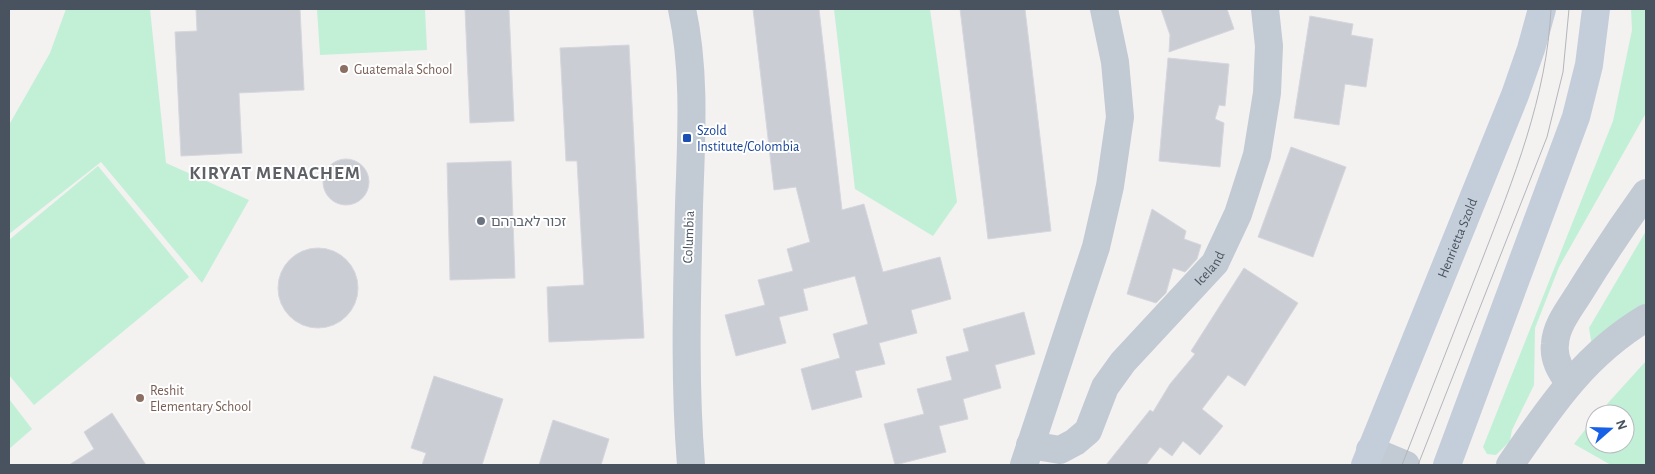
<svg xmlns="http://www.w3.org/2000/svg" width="1655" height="474" font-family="'Alegreya Sans','Noto Sans Hebrew',sans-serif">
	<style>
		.green { fill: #c1f0d7 }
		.building { fill: #cbcdd4; stroke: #d5d7dd }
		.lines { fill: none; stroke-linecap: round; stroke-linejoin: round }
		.street { stroke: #c2cad3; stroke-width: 28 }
		.secondary { stroke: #c4cdda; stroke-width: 28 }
		.tram { stroke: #b3b6bb; stroke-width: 1 }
		.education-dot { fill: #8d6e63; stroke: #fff; stroke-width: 2 }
		.transit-dot { fill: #1a4fb4; stroke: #fff; stroke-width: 2 }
		.worship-dot { fill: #6b7280; stroke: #fff; stroke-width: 2 }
		.labels { text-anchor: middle; stroke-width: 4; stroke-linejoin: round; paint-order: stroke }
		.education-label { font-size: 14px; fill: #785e54; stroke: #fff; text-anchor: start }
		.transit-label { font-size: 14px; fill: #164399; stroke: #fff; text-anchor: start }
		.worship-label { font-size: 14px; fill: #5b616d; stroke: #fff; text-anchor: start }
		.street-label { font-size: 14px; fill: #49535f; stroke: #fff }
		.district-label { font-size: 19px; font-weight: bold; letter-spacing: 1px; fill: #5e6166; stroke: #fff }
	</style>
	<rect width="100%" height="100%" fill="#f4f1f1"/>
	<g class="green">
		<path d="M 66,9 L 150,9 L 166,163 L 249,200 L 202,283 L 101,162 L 9,234 L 9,125 L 50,53 Z"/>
		<path d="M 317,9 L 425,9 L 427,50 L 320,55 Z"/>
		<path d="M 834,9 L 930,9 L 957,202 L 933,236 L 855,189 Z"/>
		<path d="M 1631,9 L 1646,9 L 1646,113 L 1559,267 L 1535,328 L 1534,385 L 1512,430 L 1510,441 L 1496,455 L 1487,454 L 1483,447 L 1613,121 L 1632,30 Z"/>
		<path d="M 98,166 L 189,277 L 34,405 L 9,375 L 9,240 Z"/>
		<path d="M 1646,231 L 1646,308 L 1592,346 L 1589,328 Z"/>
		<path d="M 1646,361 L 1646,465 L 1611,465 L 1574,444 L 1595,417 L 1595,444 L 1625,444 L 1625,414 L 1598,414 Z"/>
		<path d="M 9,399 L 32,429 L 9,449 Z"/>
	</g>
	<g class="building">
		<path d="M 196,9 L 300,9 L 304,90 L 239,93 L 242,153 L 181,156 L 175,32 L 197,31 Z"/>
		<path d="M 465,9 L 509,9 L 514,121 L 470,123 Z"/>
		<path d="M 753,9 L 819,9 L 842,210 L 864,204 L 883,272 L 940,257 L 951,299 L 911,310 L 917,333 L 879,343 L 885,364 L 855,371 L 862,397 L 812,410 L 801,369 L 840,358 L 833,334 L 868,324 L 855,276 L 803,289 L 808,310 L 779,317 L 786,343 L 736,356 L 725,315 L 765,305 L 758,280 L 793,271 L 787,249 L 810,242 L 796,187 L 774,190 Z"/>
		<path d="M 960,9 L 1025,9 L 1051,231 L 988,239 Z"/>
		<path d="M 1161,9 L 1227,9 L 1234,29 L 1169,52 L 1170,35 Z"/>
		<path d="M 1310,16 L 1353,24 L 1351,35 L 1373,39 L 1366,87 L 1345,84 L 1339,125 L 1294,118 Z"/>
		<path d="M 629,45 L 644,338 L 549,342 L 547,287 L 584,285 L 577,161 L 566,161 L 560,48 Z"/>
		<path d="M 1168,58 L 1229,64 L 1225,106 L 1219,105 L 1215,119 L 1224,123 L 1220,167 L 1159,161 Z"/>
		<path d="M 1291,147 L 1346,167 L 1313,257 L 1258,237 Z"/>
		<circle cx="346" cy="182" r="23"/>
		<path d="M 511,161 L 515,278 L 450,280 L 447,163 Z"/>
		<path d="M 1152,209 L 1186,231 L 1184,239 L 1201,245 L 1197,259 L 1185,272 L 1173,268 L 1166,293 L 1156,303 L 1127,294 Z"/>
		<circle cx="318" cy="288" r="40"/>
		<path d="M 1244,268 L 1298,303 L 1245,386 L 1228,375 L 1202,409 L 1223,426 L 1200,455 L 1183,441 L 1172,456 L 1160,447 L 1146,465 L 1106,465 L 1150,410 L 1153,412 L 1170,384 L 1195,354 L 1191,351 Z"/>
		<path d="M 1024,312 L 1035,354 L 995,365 L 1001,388 L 963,399 L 968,419 L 939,426 L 946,452 L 895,465 L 884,424 L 924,414 L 917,389 L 952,380 L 946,357 L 969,351 L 963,329 Z"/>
		<path d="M 434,376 L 503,399 L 482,465 L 422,465 L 426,453 L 411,448 Z"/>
		<path d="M 112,413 L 146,465 L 69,465 L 94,449 L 84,432 Z"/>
		<path d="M 553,420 L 609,439 L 601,465 L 539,465 Z"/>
	</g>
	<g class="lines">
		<g class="street">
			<path d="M 682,9 C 696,73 691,141 689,206 C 687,293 684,379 691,465"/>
			<path d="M 1569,382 C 1560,371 1553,359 1555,344 C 1556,325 1570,308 1580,292 C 1601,258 1623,225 1646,193"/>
			<path id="s1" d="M 1030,445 L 1060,450 L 1075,442 L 1088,431 L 1105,387 L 1123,362 L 1215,263 L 1238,214 L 1257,155 L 1267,93 L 1269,46 L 1265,9"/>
			<path d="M 1370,450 L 1406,465"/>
			<path d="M 1024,465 L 1096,247 L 1110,186 L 1120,117 L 1115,62 L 1104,9"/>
			<path d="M 1510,465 C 1550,407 1584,355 1646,318"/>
		</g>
		<g class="secondary">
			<path id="s2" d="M 1365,465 L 1515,95 L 1531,49 L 1542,9"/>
			<path d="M 1447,465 L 1576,117 L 1589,65 L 1596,9"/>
		</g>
		<g class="tram">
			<path d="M 1402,465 C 1429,397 1455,328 1482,260 C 1513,180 1547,96 1551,9"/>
			<path d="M 1418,465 L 1547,137 L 1563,72 L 1569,9"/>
		</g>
	</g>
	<g class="education-dot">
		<circle cx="344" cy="69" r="5"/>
		<circle cx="140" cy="398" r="5"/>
	</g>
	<rect class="transit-dot" x="682" y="133" width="10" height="10" rx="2.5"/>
	<circle class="worship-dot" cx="481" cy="221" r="5"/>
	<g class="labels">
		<g class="education-label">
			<text x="354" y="74">Guatemala School</text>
			<text x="150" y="395">Reshit<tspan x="150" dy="16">Elementary School</tspan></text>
		</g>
		<g class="transit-label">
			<text x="697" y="135">Szold<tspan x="697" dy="16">Institute/Colombia</tspan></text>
		</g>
		<g class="worship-label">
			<text x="491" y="226">זכור לאברהם</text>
		</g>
		<g class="street-label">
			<text transform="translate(688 237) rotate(-88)" y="5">Columbia</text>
			<text dy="5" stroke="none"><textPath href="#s2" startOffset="245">Henrietta Szold</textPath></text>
			<text dy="5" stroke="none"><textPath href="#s1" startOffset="270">Iceland</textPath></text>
		</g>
		<g class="district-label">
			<text x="275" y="179">KIRYAT MENACHEM</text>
		</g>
	</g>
	<rect width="1655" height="474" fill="none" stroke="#49535f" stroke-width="20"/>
	<g transform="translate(1610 429) rotate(70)"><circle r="24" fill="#ffffff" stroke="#b6babf"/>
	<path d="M0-4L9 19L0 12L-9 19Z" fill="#1861e7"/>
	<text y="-8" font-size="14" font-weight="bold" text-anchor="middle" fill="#49535f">N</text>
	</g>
</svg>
